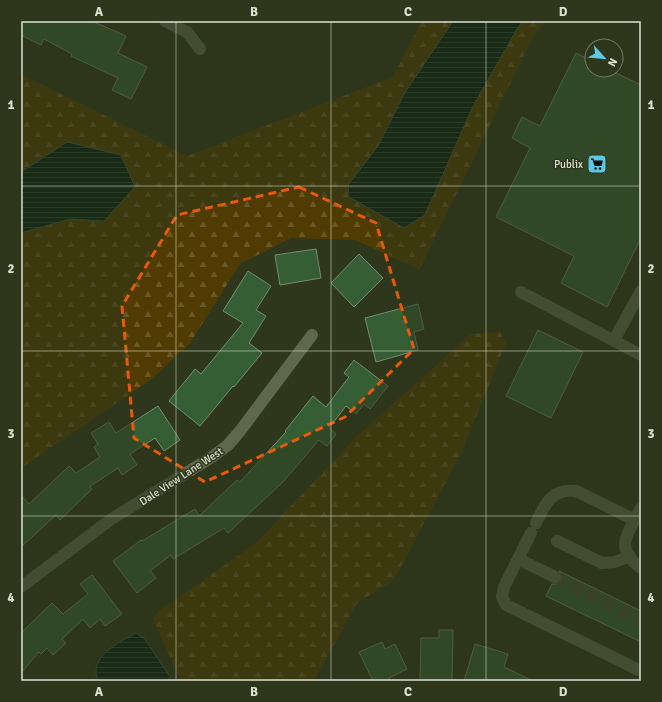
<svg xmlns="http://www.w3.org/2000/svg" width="662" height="702" font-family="Signika,sans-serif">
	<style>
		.forest { fill: url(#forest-firs) }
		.water { fill: url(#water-rules); stroke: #41584a }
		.building { fill: #355e34; stroke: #748c72 }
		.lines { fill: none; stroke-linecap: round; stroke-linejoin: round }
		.minor-tunnel { stroke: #485037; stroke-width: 12; stroke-dasharray: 12 6; stroke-linecap: butt }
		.minor { stroke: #5e694c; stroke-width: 12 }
		.marked { fill: none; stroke: #e8590c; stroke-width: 3; stroke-dasharray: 8 5; stroke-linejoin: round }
		.grid { fill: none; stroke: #dae1d0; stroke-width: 1; stroke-opacity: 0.55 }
		.labels { text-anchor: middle; stroke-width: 3; stroke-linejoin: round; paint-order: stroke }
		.poi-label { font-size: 11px; fill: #dae1d0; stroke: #2e371c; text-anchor: end }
		.street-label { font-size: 11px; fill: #dae1d0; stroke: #2e371c }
		.neatline { fill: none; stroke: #dae1d0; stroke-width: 1.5 }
		.grid-label { font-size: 13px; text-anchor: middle; font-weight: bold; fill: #dae1d0 }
	</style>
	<defs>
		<pattern id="forest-firs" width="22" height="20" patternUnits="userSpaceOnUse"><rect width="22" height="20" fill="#503c02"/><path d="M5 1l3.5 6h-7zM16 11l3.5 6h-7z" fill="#695826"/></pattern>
		<pattern id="water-rules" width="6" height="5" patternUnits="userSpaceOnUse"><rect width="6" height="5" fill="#001e11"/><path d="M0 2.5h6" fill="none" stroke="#253e33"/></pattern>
	</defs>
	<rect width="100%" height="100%" fill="#2e371c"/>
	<g class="forest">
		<path d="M 421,21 L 453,21 L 404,94 L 378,146 L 348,185 L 473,106 L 517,29 L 523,21 L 546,21 L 534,35 L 419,270 L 356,240 L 291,238 L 240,264 L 190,343 L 152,379 L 21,468 L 21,233 L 70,219 L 104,221 L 67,142 L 21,172 L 21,74 L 187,156 L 393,77 Z"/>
		<path d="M 500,332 L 506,343 L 462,451 L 394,580 L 357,603 L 314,681 L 181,681 L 153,619 L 159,611 L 256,543 L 356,437 L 471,334 Z"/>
	</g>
	<g class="water">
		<path d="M 453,21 L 523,21 L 517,29 L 473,106 L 425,215 L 404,228 L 349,197 L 348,185 L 378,146 L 404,94 Z"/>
		<path d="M 67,142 L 121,155 L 135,187 L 104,221 L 70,219 L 21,233 L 21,172 Z"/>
		<path d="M 136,633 L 145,639 L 170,677 L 170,681 L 98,681 C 88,656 119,643 136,633 Z"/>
	</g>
	<g class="building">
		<path d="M 21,21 L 92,21 L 126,36 L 118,53 L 147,67 L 131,99 L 112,90 L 118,78 L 71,56 L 72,54 L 44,39 L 41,45 L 21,35 Z"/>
		<path d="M 576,53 L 592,61 L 592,70 L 610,70 L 641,85 L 641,238 L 607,307 L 561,283 L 574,256 L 496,217 L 530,148 L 512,138 L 522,117 L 540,126 Z"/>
		<path d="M 316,249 L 321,278 L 280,285 L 275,255 Z"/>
		<path d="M 359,254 L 383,278 L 354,307 L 331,283 Z"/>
		<path d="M 248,271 L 271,286 L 256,310 L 266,316 L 249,343 L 262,353 L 234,387 L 233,386 L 200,426 L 169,401 L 195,369 L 201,374 L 243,323 L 223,311 Z"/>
		<path d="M 418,304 L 424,329 L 414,332 L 418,350 L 376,362 L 365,318 Z"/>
		<path d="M 538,330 L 583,352 L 551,418 L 506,396 Z"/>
		<path d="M 354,360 L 388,386 L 370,409 L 364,404 L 356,414 L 346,406 L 329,428 L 336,434 L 327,446 L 319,440 L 283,482 L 228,533 L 224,528 L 173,559 L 171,555 L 150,571 L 156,578 L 137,593 L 113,561 L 141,540 L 142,541 L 195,509 L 199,516 L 237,480 L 240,482 L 286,432 L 285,431 L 313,396 L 326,407 L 349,377 L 344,373 Z"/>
		<path d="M 158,406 L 180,440 L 164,451 L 155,438 L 130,454 L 137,465 L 122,475 L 118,468 L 89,487 L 92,489 L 60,520 L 56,515 L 21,547 L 21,495 L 29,504 L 69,466 L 76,473 L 100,457 L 94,447 L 98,444 L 91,433 L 109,422 L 116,433 Z"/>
		<path d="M 559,571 L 641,611 L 641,642 L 546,596 L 552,584 L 556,584 L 562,581 L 562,576 Z"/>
		<path d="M 92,575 L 122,614 L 105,626 L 100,619 L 90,628 L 83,619 L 62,639 L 66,643 L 53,655 L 47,648 L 41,654 L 39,652 L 21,673 L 21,633 L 52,603 L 63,614 L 88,594 L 80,584 Z"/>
		<path d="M 439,630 L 453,630 L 452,681 L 420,681 L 421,638 L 439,638 Z"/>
		<path d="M 382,642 L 385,649 L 395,644 L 407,669 L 389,678 L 391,681 L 373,681 L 359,652 Z"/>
		<path d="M 475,644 L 508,654 L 504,667 L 533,681 L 464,681 Z"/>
	</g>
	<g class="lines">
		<path class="minor-tunnel" d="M 555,577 L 641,619"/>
		<g class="minor">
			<path d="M 165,21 L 187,32 L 200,49"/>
			<path d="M 521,292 L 641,355"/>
			<path d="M 614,340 L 641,291"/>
			<path d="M 641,508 C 636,518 626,532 625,544 C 625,553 634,564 641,568"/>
			<path d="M 536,523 C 545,504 552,488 576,491 L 635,520"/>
			<path d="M 531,533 L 504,587 L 502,597 L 506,605 L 641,671"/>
			<path d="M 557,541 L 602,563 L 615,562 L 630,556"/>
			<path d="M 518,559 L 555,577"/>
			<path d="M 21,587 L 110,520 L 212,457 L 228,445 L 240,431 L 312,335"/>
		</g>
	</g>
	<path d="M0 0H662V702H0ZM 299,187 L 376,223 L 414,349 L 345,417 L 205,482 L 134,438 L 122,306 L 177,215 Z" fill="#2e371c" fill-opacity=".55" fill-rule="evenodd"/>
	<path class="marked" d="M 299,187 L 376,223 L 414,349 L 345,417 L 205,482 L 134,438 L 122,306 L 177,215 Z"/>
	<path class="grid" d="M 176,21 L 176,681M 331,21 L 331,681M 486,21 L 486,681M 21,186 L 641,186M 21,351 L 641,351M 21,516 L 641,516"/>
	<defs>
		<symbol id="supermarket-square" viewBox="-11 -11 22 22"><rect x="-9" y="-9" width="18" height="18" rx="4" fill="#5bc8e6" stroke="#2e371c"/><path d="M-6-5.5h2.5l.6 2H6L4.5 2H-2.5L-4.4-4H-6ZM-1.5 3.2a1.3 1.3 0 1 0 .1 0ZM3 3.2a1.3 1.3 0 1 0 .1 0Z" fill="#111"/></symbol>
	</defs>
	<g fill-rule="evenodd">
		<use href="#supermarket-square" x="586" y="153" width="22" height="22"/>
	</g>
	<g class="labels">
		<g class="poi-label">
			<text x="583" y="168">Publix</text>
		</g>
		<g class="street-label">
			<text transform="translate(181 476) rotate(-33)" y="4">Dale View Lane West</text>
		</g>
	</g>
	<rect width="662" height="702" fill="none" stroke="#2e371c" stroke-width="44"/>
	<g transform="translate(604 58) rotate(117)"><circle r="19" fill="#2e371c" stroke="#737b64"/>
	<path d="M0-3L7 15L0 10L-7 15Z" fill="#5bc8e6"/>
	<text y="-6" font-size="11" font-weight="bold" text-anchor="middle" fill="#dae1d0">N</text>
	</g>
	<rect x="22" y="22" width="618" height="658" class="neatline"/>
	<g class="grid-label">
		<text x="99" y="16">A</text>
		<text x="254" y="16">B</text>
		<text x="408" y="16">C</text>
		<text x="563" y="16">D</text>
		<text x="11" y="109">1</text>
		<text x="651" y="109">1</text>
		<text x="11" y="273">2</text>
		<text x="651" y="273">2</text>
		<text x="11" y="438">3</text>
		<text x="651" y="438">3</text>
		<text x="11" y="602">4</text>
		<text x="651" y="602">4</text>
		<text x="99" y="696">A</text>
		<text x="254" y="696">B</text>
		<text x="408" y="696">C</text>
		<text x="563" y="696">D</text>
	</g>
</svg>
